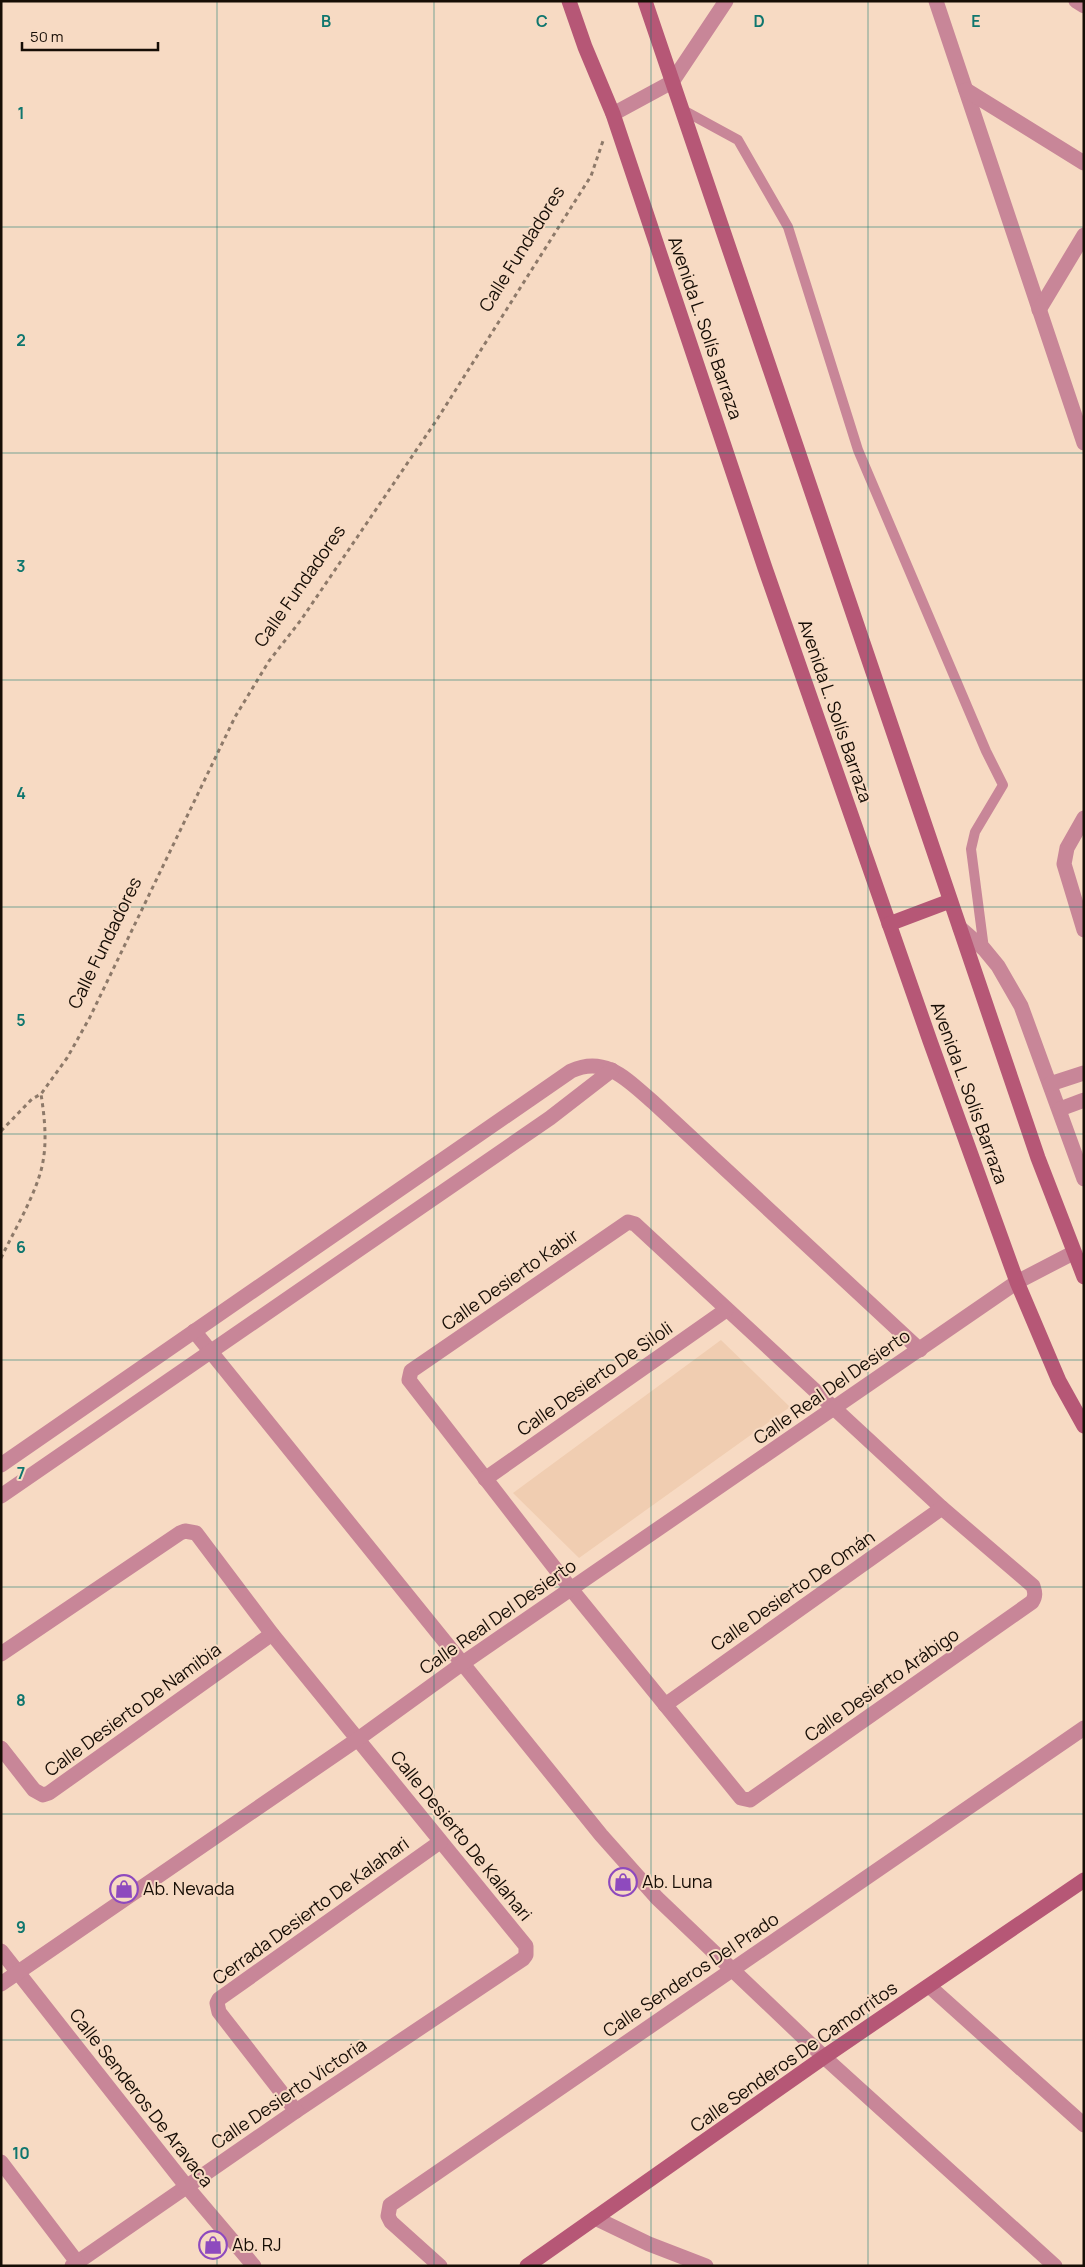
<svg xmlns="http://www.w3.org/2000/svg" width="1085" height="2267" font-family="Manrope,sans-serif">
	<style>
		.built { fill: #f0cdb1 }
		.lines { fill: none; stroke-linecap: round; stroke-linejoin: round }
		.path { stroke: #8d7969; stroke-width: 3; stroke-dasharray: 4 4; stroke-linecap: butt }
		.lane { stroke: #c88698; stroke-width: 10 }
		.street { stroke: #c88698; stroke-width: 15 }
		.secondary { stroke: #b65776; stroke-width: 15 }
		.grid { fill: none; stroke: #0f766e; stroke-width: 1; stroke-opacity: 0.55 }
		.labels { text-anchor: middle; stroke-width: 4; stroke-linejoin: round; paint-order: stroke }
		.street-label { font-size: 18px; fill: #160d05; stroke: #f7dac3 }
		.poi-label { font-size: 18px; fill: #160d05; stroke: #f7dac3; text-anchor: start }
		.grid-label { font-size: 16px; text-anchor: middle; font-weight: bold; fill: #0f766e; stroke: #f7dac3; stroke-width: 4; stroke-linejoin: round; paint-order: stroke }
	</style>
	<rect width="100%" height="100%" fill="#f7dac3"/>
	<path class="built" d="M 721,1340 L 790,1407 L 579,1558 L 513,1493 Z"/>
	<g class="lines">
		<g class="path">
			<path d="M 1,1131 L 32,1099 L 41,1094 L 67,1058 L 90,1017 L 235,717 L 269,661 L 301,620 L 436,421 L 591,176 L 604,138"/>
			<path d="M 1,1258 C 14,1231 31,1203 40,1174 C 48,1148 45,1120 41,1094"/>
		</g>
		<path class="lane" d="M 681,109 L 738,140 L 788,227 L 858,450 L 986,751 L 1003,785 L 975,832 L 971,849 L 984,949"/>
		<g class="street">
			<path d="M 936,1 L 1084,443"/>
			<path d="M 1076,1 L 1084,6"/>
			<path d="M 966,90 L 1084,163"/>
			<path d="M 613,114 L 672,82 L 726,1"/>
			<path d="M 1039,310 L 1084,235"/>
			<path d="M 1084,818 L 1067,848 L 1064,864 L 1084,930"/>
			<path d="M 960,928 L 984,949 L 998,966 L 1021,1006 L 1084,1179"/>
			<path d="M 1050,1084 L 1084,1073"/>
			<path d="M 1060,1109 L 1084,1100"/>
			<path d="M 628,1222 L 635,1224 L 942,1508 L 1033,1586 C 1035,1592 1036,1596 1032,1602 L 750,1800 L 741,1798 L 571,1589 L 409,1380 L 411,1371 Z"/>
			<path d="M 194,1331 L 601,1835 L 657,1898 L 824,2057 L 1055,2266"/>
			<path d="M 1,1465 L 571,1071 C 606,1055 627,1080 653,1102 L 920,1350"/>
			<path d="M 485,1479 L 726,1310"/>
			<path d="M 1,1496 L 550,1118 L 612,1070"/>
			<path d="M 1,1654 L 180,1533 L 185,1531 L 196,1533 L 272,1634 L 526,1946 L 526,1955 L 523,1959 L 296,2111 L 72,2266"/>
			<path d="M 665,1705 L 942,1508"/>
			<path d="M 1,1748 L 34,1790 L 43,1795 L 49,1793 L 272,1634"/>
			<path d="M 1,1951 L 187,2187 L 254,2266"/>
			<path d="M 1,1984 L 358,1739 L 463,1663 L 1017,1282 L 1073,1253"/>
			<path d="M 929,1986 L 1084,2125"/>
			<path d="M 296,2111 L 219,2012 L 217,2003 L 219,1999 L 440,1842"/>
			<path d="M 1,2162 L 77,2262"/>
			<path d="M 595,2218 L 649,2244 L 706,2266"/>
			<path d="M 440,2266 L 391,2222 L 388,2216 L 390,2205 L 1084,1728"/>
		</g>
		<g class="secondary">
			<path d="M 569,1 L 585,47 L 613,114 L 765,568 L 930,1041 L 1017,1282 L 1059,1381 L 1084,1426"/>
			<path d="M 645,1 L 1038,1158 L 1084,1277"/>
			<path d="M 889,924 L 950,901"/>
			<path d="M 527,2266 L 824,2057 L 1084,1880"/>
		</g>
	</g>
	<path class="grid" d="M 217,1 L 217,2266M 434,1 L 434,2266M 651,1 L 651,2266M 868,1 L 868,2266M 1,227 L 1084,227M 1,453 L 1084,453M 1,680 L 1084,680M 1,907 L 1084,907M 1,1134 L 1084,1134M 1,1360 L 1084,1360M 1,1587 L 1084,1587M 1,1814 L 1084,1814M 1,2040 L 1084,2040"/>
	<defs>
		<symbol id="shop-ring" viewBox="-11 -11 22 22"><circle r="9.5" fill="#f7dac3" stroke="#8e4abe" stroke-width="1.5"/><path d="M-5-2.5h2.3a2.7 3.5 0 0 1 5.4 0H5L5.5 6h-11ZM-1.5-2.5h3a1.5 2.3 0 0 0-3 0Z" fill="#8e4abe"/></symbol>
	</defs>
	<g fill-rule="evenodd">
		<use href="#shop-ring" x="607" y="1866" width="32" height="32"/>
		<use href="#shop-ring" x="108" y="1873" width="32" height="32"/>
		<use href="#shop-ring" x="197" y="2229" width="32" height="32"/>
	</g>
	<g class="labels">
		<g class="street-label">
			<text transform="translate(522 249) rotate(-58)" y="6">Calle Fundadores</text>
			<text transform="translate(705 328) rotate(71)" y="6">Avenida L. Solís Barraza</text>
			<text transform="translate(300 586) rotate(-55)" y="6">Calle Fundadores</text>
			<text transform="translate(835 711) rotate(71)" y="6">Avenida L. Solís Barraza</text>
			<text transform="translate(105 943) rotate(-64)" y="6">Calle Fundadores</text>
			<text transform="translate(969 1093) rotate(70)" y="6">Avenida L. Solís Barraza</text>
			<text transform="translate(510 1280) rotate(-35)" y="6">Calle Desierto Kabir</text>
			<text transform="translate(595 1379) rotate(-35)" y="6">Calle Desierto De Siloli</text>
			<text transform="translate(832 1387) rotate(-35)" y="6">Calle Real Del Desierto</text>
			<text transform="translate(793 1591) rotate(-35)" y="6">Calle Desierto De Omán</text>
			<text transform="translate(498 1617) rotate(-35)" y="6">Calle Real Del Desierto</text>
			<text transform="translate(882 1685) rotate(-35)" y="6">Calle Desierto Arábigo</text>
			<text transform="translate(133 1710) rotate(-36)" y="6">Calle Desierto De Namibia</text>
			<text transform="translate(461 1836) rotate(51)" y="6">Calle Desierto De Kalahari</text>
			<text transform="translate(311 1911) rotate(-36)" y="6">Cerrada Desierto De Kalahari</text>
			<text transform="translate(691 1975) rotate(-34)" y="6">Calle Senderos Del Prado</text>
			<text transform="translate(794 2057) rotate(-35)" y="6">Calle Senderos De Camorritos</text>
			<text transform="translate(289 2094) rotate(-34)" y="6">Calle Desierto Victoria</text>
			<text transform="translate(141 2098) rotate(52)" y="6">Calle Senderos De Aravaca</text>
		</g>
		<g class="poi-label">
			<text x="642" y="1888">Ab. Luna</text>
			<text x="143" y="1895">Ab. Nevada</text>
			<text x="232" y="2251">Ab. RJ</text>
		</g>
	</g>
	<g class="grid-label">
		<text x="326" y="27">B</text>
		<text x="542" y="27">C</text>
		<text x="759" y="27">D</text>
		<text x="976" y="27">E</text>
		<text x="21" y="119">1</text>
		<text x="21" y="346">2</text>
		<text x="21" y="572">3</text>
		<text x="21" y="799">4</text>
		<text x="21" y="1026">5</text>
		<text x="21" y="1253">6</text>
		<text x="21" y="1479">7</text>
		<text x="21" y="1706">8</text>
		<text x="21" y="1933">9</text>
		<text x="21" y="2159">10</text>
	</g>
	<rect width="1085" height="2267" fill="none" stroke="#160d05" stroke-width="5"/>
	<path d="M22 42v8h136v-8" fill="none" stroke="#160d05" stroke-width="2.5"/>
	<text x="30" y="42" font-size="15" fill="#160d05" stroke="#f7dac3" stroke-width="4" paint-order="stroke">50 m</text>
</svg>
